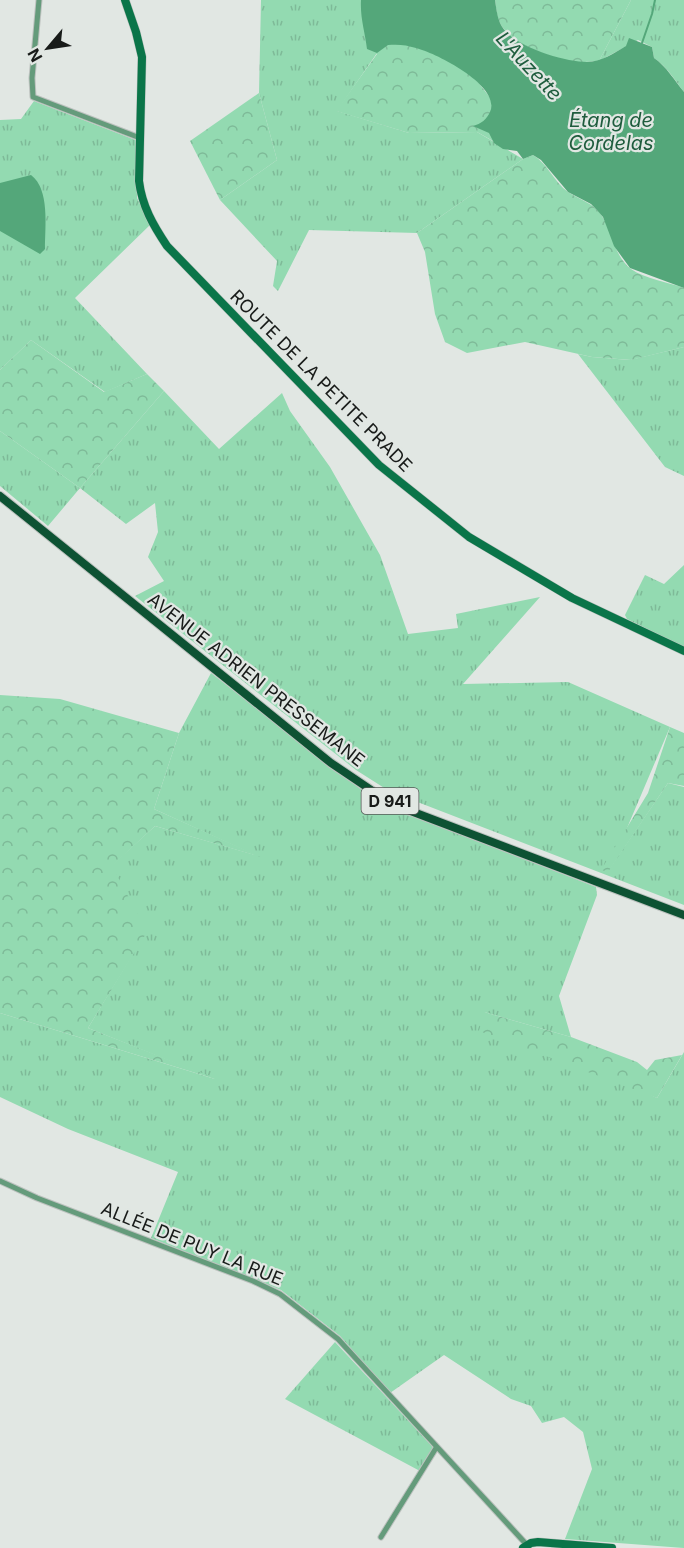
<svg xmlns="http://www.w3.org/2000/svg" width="684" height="1548" font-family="Inter,sans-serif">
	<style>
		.grass { fill: url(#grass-tufts) }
		.forest { fill: url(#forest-crowns) }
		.water { fill: #54a77a }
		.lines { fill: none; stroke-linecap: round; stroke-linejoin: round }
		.stream { stroke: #54a77a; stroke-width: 2 }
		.street-casing { stroke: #bdc2bf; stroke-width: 7 }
		.secondary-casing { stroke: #bdc2bf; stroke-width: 9 }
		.primary-casing { stroke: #bdc2bf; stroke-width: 10 }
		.street { stroke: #649b7b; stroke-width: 5 }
		.secondary { stroke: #0a7549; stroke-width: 8 }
		.primary { stroke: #0d5233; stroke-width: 8 }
		.labels { text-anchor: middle; stroke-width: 4.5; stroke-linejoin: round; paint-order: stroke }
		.shield { fill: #e1e7e3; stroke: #545856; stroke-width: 1.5 }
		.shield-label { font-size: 16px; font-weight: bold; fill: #181b19 }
		.street-label { font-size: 18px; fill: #181b19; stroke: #e1e7e3 }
		.water-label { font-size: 20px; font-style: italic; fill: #1e5c3d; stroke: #e1e7e3 }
	</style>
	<defs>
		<pattern id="grass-tufts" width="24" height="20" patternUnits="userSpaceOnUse" patternTransform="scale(1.5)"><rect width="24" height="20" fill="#93dab1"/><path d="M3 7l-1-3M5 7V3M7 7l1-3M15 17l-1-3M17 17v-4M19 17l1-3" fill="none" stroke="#7eba98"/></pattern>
		<pattern id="forest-crowns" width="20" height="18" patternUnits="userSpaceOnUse" patternTransform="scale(1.5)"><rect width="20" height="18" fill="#93dab1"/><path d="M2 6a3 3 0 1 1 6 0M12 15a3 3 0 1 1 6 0" fill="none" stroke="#7eba98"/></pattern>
	</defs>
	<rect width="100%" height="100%" fill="#e1e7e3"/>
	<g class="grass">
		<path d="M 261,0 L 371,0 L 377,53 L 337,111 L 409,133 L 477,132 L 523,159 L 417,233 L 309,230 L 278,291 L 273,286 L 277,261 L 220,200 L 277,160 L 259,93 Z"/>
		<path d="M 631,0 L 684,0 L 684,92 C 675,80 666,66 654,58 L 652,47 L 638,40 L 599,61 Z"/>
		<path d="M 34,101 L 138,141 L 137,198 L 151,224 L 75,298 L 147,374 L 105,392 L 31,340 L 0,370 L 0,120 L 21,119 Z"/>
		<path d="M 684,347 L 684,476 L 665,467 L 578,354 L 592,357 L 630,360 Z"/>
		<path d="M 164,391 L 219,449 L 282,393 L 290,411 L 330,467 L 380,555 L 408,634 L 458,628 L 456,614 L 540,597 L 463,684 L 568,682 L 670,727 L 610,868 L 668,783 L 684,787 L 684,905 L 389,791 L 356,770 L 135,596 L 164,581 L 148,557 L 158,532 L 155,503 L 126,524 L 80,488 L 48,526 L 0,486 L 0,431 L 80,488 Z"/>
		<path d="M 684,565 L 684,647 L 627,619 L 625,615 L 645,575 L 664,584 Z"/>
		<path d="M 211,673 L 367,794 L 391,807 L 596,887 L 597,895 L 559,996 L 571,1037 L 484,1012 L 657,1098 L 684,1052 L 684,1548 L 565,1539 L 592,1469 L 583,1432 L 564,1417 L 542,1423 L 531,1406 L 511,1399 L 444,1355 L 390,1393 L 340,1336 L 281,1290 L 151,1238 L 178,1172 L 68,1129 L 0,1097 L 0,1013 L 215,1079 L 88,1028 L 146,932 L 111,866 L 155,826 L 255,855 L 154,809 L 179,733 Z"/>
		<path d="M 335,1342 L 431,1445 L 433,1448 L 420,1471 L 285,1399 Z"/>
	</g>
	<g class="forest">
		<path d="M 495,0 L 631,0 L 599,61 C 591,61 583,63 575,62 C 554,59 510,44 500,23 C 497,17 496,7 495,0 Z"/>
		<path d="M 414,41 L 467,68 L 492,100 L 493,141 L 477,132 L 409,133 L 336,111 L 377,54 L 367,49 L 381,44 Z"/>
		<path d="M 259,93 L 277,160 L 220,200 L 190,141 Z"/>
		<path d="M 533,155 C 548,164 554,182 568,192 C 580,200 594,203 602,216 C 613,233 614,256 631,269 C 645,279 668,282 684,288 L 684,347 L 631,360 L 592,357 L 525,342 L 467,353 L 445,342 L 435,314 L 425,252 L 417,233 L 523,159 Z"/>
		<path d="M 31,340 L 104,392 L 147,374 L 164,391 L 80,488 L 0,431 L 0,370 Z"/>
		<path d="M 0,695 L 60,699 L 179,733 L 154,809 L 261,857 L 155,826 L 112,866 L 147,932 L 88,1028 L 225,1082 L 0,1013 Z"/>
		<path d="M 670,727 L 684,733 L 684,786 L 668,783 L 608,872 L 601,870 L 648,793 Z"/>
		<path d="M 484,1012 L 571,1037 L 637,1062 L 647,1070 L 655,1060 L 682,1055 L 657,1098 L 479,1031 Z"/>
	</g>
	<g class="water">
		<path d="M 361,0 L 495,0 C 496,7 497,16 500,23 C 510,46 564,62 587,62 C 601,62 614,53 626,46 L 629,38 L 652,47 L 654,58 C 666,66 675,81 684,92 L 684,288 L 630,268 L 614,246 L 603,217 L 596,209 L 591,204 L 568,192 L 541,160 L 533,155 L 523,159 L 517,151 L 503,149 L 494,143 L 489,133 L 473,126 C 481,124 487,119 490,112 C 502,86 436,53 416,48 C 407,45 398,44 388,45 L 377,53 L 367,49 C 365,32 360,18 361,0 Z"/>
		<path d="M 31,175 C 50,189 45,227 45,249 L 40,254 L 0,231 L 0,183 Z"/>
	</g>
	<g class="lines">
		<path class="stream" d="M 642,43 L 652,14 L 655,0"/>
		<defs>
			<g id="street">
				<path d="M 39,0 L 32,78 L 33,97 L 140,138"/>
				<path d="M 0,1181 L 37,1198 L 253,1281 L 280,1294 L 338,1339 L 527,1545"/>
				<path d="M 381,1537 L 436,1448"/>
			</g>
			<g id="secondary">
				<path d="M 125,0 L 136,32 L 142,57 L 139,181 C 142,206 153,225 167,246 L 379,465 L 469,537 L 572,598 L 684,651"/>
				<path d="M 523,1548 L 531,1543 L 538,1542 L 612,1548"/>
			</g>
			<path id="primary" d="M 0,496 L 331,763 L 380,796 L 408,810 L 684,915"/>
		</defs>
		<use href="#street" class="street-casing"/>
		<use href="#secondary" class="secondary-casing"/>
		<use href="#primary" class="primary-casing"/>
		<use href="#street" class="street"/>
		<use href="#secondary" class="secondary"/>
		<use href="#primary" class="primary"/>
	</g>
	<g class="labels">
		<rect class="shield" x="361.5" y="788" width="57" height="26" rx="4.5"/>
		<g class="shield-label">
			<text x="390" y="807">D 941</text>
		</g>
		<g class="street-label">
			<text transform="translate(321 381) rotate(45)" y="6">ROUTE DE LA PETITE PRADE</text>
			<text transform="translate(256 680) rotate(38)" y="6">AVENUE ADRIEN PRESSEMANE</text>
			<text transform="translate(192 1244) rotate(22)" y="6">ALLÉE DE PUY LA RUE</text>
		</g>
		<g class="water-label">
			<text transform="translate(529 66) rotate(47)" y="7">L'Auzette</text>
			<text x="611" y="127">Étang de<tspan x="611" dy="23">Cordelas</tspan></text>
		</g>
	</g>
	<g transform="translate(48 48) rotate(241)" stroke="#e1e7e3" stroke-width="4.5" paint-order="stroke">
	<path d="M0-4.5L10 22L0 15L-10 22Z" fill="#181b19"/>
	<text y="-9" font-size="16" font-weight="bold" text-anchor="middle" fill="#181b19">N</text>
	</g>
</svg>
